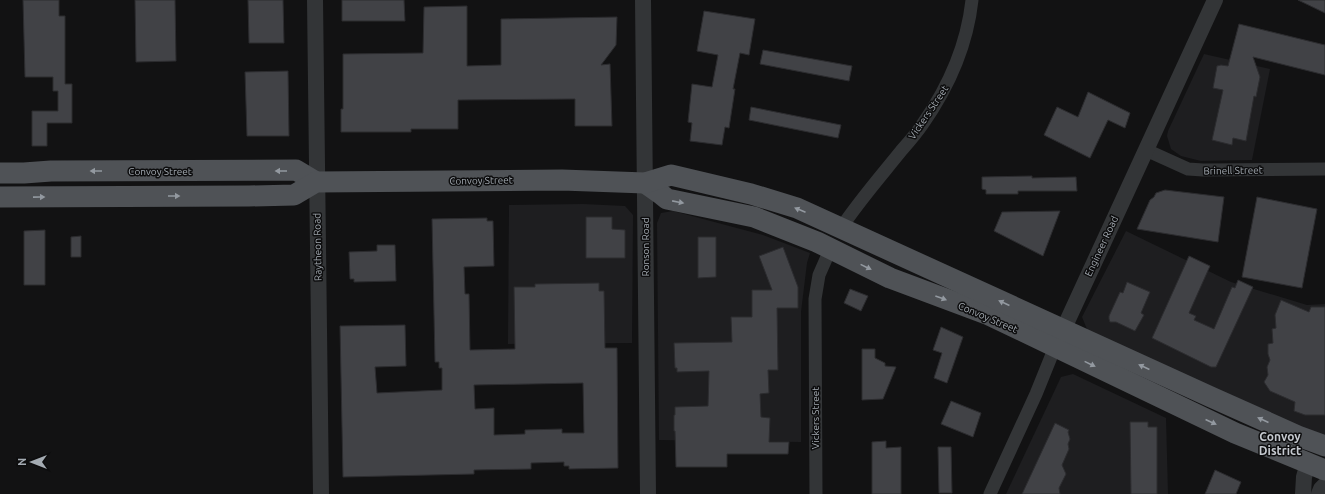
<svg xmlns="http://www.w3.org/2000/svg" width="1325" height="494" font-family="Ubuntu,sans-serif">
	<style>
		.built { fill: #1e1e20 }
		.building { fill: #414246; stroke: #2c2c2f; fill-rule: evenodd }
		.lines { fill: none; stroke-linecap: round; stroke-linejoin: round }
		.minor { stroke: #333537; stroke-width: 13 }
		.tertiary { stroke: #333537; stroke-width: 16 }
		.primary { stroke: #4f5256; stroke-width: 21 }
		.oneway { fill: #9399a0 }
		.labels { text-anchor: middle; stroke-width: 3; stroke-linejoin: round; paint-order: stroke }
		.street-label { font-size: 10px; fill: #a4abb2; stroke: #0d0d0e }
		.quarter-label { font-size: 12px; font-weight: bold; fill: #c5c9cf; stroke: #0d0d0e }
	</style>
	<rect width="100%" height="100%" fill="#121213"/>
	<g class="built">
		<path d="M 1204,54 L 1270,69 L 1252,160 L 1201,161 L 1181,156 L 1171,149 L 1167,136 L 1168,131 Z"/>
		<path d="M 583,204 L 625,206 L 633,215 L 632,343 L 508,344 L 509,205 Z"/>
		<path d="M 673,211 L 763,235 L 810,253 L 807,263 L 801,312 L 801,442 L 659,440 L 657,223 L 661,213 Z"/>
		<path d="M 1126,231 L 1231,282 L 1307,305 L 1325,304 L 1325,439 L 1089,334 L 1082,317 Z"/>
		<path d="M 1073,374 L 1166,418 L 1168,494 L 1006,494 L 1061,377 Z"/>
	</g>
	<g class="building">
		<path d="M 23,0 L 59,0 L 59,16 L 65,16 L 65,84 L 72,84 L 72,123 L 47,123 L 47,146 L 32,146 L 32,111 L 58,111 L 58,91 L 53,91 L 53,77 L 25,77 Z"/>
		<path d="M 135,0 L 175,0 L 176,61 L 136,62 Z"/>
		<path d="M 248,0 L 283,0 L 284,43 L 249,43 Z"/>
		<path d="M 342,0 L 404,0 L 405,21 L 342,21 Z"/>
		<path d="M 1298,0 L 1325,0 L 1325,13 Z"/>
		<path d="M 467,6 L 467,66 L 501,65 L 501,19 L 617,17 L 616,45 L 601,65 L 610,64 L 612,126 L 575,126 L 575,99 L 458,100 L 458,129 L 411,129 L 411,132 L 341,132 L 341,109 L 343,109 L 343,54 L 423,53 L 424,7 Z"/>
		<path d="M 704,11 L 755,19 L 749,55 L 740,53 L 733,89 L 735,89 L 729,128 L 725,127 L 722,145 L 690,141 L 692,123 L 688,122 L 692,84 L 712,87 L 718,55 L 697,51 Z"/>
		<path d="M 1239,24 L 1325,45 L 1325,75 L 1253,57 L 1260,77 L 1256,97 L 1254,96 L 1246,141 L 1233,138 L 1232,145 L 1212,140 L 1223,90 L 1213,88 L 1217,66 L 1221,65 L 1228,66 Z"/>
		<path d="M 763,50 L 852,66 L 849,81 L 760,64 Z"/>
		<path d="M 288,71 L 289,136 L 247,136 L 245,72 Z"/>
		<path d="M 1088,92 L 1130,113 L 1125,128 L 1108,120 L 1090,158 L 1044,135 L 1057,107 L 1078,117 Z"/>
		<path d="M 751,107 L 841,125 L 838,138 L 749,120 Z"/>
		<path d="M 1032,176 L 1032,178 L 1076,177 L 1077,191 L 1018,191 L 1018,194 L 986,194 L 986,190 L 982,189 L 982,177 Z"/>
		<path d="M 1165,190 L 1224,197 L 1218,242 L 1137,229 L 1150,200 L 1154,197 L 1156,193 Z"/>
		<path d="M 1257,197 L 1317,209 L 1302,288 L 1242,277 Z"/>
		<path d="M 1060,211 L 1043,256 L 994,231 L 1002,212 Z"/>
		<path d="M 586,217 L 612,217 L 612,229 L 625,230 L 625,258 L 586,258 Z"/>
		<path d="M 487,218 L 487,221 L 493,221 L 494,266 L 464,267 L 465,294 L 469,294 L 470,350 L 515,349 L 514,287 L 535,287 L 535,284 L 599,283 L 599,291 L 604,291 L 605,348 L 617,348 L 618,468 L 569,469 L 569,466 L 564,466 L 564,462 L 531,463 L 531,469 L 474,470 L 474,474 L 343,477 L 340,326 L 405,325 L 406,366 L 375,367 L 377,393 L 442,390 L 442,368 L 439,368 L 439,362 L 435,362 L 432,219 ZM 583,383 L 584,433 L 562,433 L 562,429 L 525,430 L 525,434 L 494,435 L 494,408 L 475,409 L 474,385 Z"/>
		<path d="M 45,230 L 45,285 L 24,285 L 24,231 Z"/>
		<path d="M 81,236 L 81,257 L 71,257 L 71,237 Z"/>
		<path d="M 698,237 L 716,237 L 716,277 L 698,278 Z"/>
		<path d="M 377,245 L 395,245 L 396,281 L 354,282 L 354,279 L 350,279 L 349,252 L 377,251 Z"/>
		<path d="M 783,247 L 798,287 L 798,308 L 777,308 L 778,370 L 768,370 L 769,393 L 760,394 L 761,417 L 770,418 L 769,442 L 789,442 L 788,454 L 727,454 L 727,467 L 676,467 L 675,431 L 674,431 L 674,415 L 675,415 L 675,407 L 708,406 L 709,371 L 677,372 L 677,368 L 675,368 L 674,343 L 732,342 L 731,317 L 752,317 L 752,290 L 772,290 L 759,256 Z"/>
		<path d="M 1189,256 L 1210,266 L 1189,313 L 1196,316 L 1194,320 L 1214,329 L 1232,287 L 1235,288 L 1238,280 L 1253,287 L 1216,367 L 1211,367 L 1152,338 Z"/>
		<path d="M 1127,282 L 1150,292 L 1141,313 L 1144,315 L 1135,331 L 1116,322 L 1110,322 L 1109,319 L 1109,316 L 1120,292 L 1123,293 Z"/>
		<path d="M 850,289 L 868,296 L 861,311 L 844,303 Z"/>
		<path d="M 1281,300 L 1309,312 L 1311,307 L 1325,307 L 1325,415 L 1305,415 L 1294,411 L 1295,402 L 1270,391 L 1264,382 L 1268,375 L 1267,367 L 1270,360 L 1268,354 L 1268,344 L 1273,343 L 1272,329 L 1276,328 L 1275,315 Z"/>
		<path d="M 941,327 L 963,337 L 947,383 L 934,378 L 942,353 L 933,350 Z"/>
		<path d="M 862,349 L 875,349 L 875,358 L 885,363 L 885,366 L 896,367 L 883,399 L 862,400 Z"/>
		<path d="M 951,401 L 981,413 L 973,437 L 941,424 Z"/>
		<path d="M 1130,422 L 1148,422 L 1148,427 L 1157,427 L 1157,494 L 1131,494 Z"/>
		<path d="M 1055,423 L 1069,430 L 1068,432 L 1070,439 L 1068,444 L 1069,449 L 1062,465 L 1066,474 L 1059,488 L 1060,494 L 1022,494 Z"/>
		<path d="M 886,441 L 886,448 L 901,447 L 901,494 L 872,494 L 872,442 Z"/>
		<path d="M 938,447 L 951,447 L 952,493 L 939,493 Z"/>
		<path d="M 1215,470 L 1241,482 L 1236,494 L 1205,494 Z"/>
	</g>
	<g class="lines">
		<g class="minor">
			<path d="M 1146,150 L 1188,169 L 1203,170 L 1325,169"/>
			<path d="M 841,228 C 859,201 880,177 901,151 C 908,143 916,134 922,125 C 948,88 967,46 972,0"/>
			<path d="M 816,494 L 815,299 L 819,275 L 830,250"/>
			<path d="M 990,494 L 1036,394 L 1055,347"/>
		</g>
		<g class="tertiary">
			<path d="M 315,0 L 321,494"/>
			<path d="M 643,0 L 648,494"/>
			<path d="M 1059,339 L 1215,0"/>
			<path d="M 1303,494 L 1304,477 L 1308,463"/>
			<path d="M 1319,494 L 1321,489 L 1325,485"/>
		</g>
		<g class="primary">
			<path d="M 0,173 L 24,173 L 51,171 L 296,170 L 316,182"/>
			<path d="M 645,183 L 662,195 L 667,199 L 754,217 L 817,242 L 890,278 L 989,315 L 1235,433 L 1325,470"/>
			<path d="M 0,197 L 249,196 L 294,195 L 316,182 L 562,180 L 645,183 L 671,175 L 751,194 L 797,208 L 1211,397 L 1298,436 L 1325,446"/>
		</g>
	</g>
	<defs><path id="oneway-solid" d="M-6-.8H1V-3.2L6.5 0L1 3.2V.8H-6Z"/></defs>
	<g class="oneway">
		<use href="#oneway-solid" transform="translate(96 171) rotate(-180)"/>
		<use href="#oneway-solid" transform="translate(281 171) rotate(180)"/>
		<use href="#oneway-solid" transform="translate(174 196)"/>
		<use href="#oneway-solid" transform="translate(39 197) rotate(-1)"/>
		<use href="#oneway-solid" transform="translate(678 202) rotate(11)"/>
		<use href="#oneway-solid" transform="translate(800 210) rotate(-157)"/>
		<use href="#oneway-solid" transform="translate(866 267) rotate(26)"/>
		<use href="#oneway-solid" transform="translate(941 298) rotate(20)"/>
		<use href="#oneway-solid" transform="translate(1004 303) rotate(-155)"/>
		<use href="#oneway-solid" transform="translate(1090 364) rotate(26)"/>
		<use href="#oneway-solid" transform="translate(1144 367) rotate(-155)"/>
		<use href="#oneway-solid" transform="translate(1263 420) rotate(-156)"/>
		<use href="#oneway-solid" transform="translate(1211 422) rotate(25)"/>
	</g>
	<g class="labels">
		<g class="street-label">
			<text transform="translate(928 112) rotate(-56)" y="4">Vickers Street</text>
			<text transform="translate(1233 170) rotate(-1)" y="4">Brinell Street</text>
			<text x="160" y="175">Convoy Street</text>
			<text transform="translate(481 180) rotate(-1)" y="4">Convoy Street</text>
			<text transform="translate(1101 246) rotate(-65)" y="4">Engineer Road</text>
			<text transform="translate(317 247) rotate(-91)" y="4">Raytheon Road</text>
			<text transform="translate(645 247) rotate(-90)" y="4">Ronson Road</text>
			<text transform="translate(988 317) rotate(23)" y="4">Convoy Street</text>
			<text transform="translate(815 418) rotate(-90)" y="4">Vickers Street</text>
		</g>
		<g class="quarter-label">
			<text x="1280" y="441">Convoy<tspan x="1280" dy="14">District</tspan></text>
		</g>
	</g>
	<g transform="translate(32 462) rotate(270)" stroke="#0d0d0e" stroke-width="3" paint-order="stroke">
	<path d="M0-3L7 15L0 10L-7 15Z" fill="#a4abb2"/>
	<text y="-6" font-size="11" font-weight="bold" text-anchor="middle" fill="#a4abb2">N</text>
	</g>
</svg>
